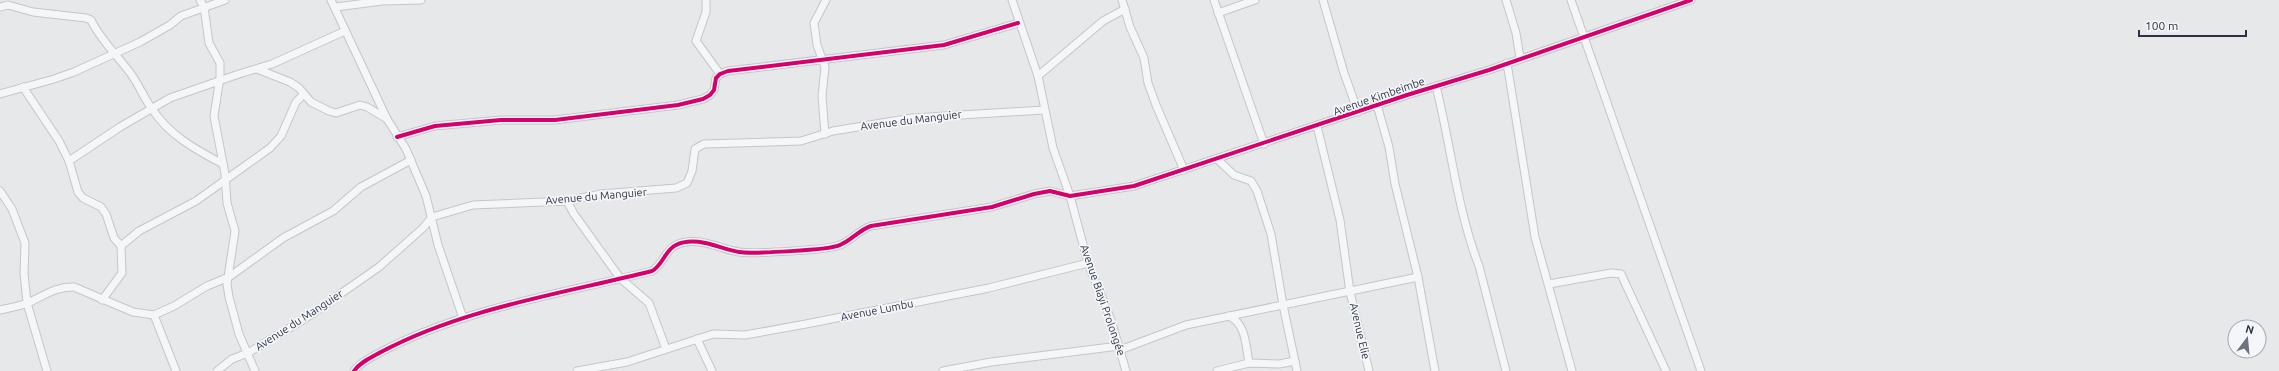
<svg xmlns="http://www.w3.org/2000/svg" width="2279" height="371" font-family="Ubuntu,sans-serif">
<style>
.lines{fill:none;stroke-linecap:round;stroke-linejoin:round}
.minor-casing{stroke:#c4c6c8;stroke-width:9}
.minor{stroke:#f5f6f7;stroke-width:7}
.cycleway-casing{stroke:#f4f6f9;stroke-width:6}
.cycleway{stroke:#d6006c;stroke-width:4}
.labels{text-anchor:middle;dominant-baseline:central;stroke-width:3.5;stroke-linejoin:round;paint-order:stroke}
.street-label{font-size:11px;fill:#2b3445;stroke:#f4f6f9}
</style>
<rect width="100%" height="100%" fill="#e6e8ea"/>
<g class="lines">
<defs>
<g id="minor">
<path d="M 200,0 L 204,7 L 209,43 L 220,63 L 220,77 L 214,116 L 225,174 L 227,203 L 235,231 L 227,284 L 229,297 L 239,334 L 255,371"/>
<path d="M 331,0 L 387,119"/>
<path d="M 706,0 L 706,12 L 696,41 L 720,74"/>
<path d="M 1012,0 L 1038,76 L 1053,148 L 1070,196 L 1088,263 L 1111,320 L 1126,371"/>
<path d="M 1122,0 L 1130,27 L 1144,58 L 1148,83 L 1156,105 L 1184,170"/>
<path d="M 1214,0 L 1264,144"/>
<path d="M 1323,0 L 1344,73 L 1358,112"/>
<path d="M 1506,0 L 1516,33 L 1520,58"/>
<path d="M 1571,0 L 1701,371"/>
<path d="M 0,7 L 8,5 L 33,12 L 86,18 L 91,20 C 101,41 118,56 131,74 C 139,85 144,98 152,109 C 169,135 196,150 223,164"/>
<path d="M 336,7 L 382,1 L 421,0"/>
<path d="M 1218,13 L 1255,0"/>
<path d="M 1507,63 L 1535,237 L 1572,371"/>
<path d="M 257,69 L 290,82 L 299,88 L 311,102 L 329,111 L 336,113 L 360,105 L 367,107 L 387,119 L 406,149 L 426,196 L 438,245 L 463,318"/>
<path d="M 1038,76 L 1103,21 L 1125,9"/>
<path d="M 1436,86 C 1451,146 1457,209 1479,266 L 1506,371"/>
<path d="M 23,87 L 59,141 L 69,161 L 78,192 L 83,198 L 101,207 L 106,214 L 114,238 L 121,246"/>
<path d="M 0,94 L 54,79 L 74,72 L 140,42 L 170,25 L 181,16 L 225,0"/>
<path d="M 1377,105 L 1389,147 L 1395,184 L 1418,277 L 1435,371"/>
<path d="M 1317,126 L 1340,220 L 1350,292 L 1369,371"/>
<path d="M 825,134 L 822,96 L 825,67 L 817,45 L 814,23 L 826,0"/>
<path d="M 397,137 L 435,126 L 501,120 L 555,120 L 678,105 L 703,99 L 710,95 L 714,90 L 716,78 L 720,74 L 728,71 L 944,45 L 1018,23"/>
<path d="M 1217,159 L 1234,175 L 1251,181 L 1257,191 L 1271,234 L 1283,305 L 1297,371"/>
<path d="M 69,161 L 120,127 L 170,98 L 239,74 L 272,64 L 345,31"/>
<path d="M 0,191 L 12,209 L 25,243 L 24,273 L 27,303 L 47,371"/>
<path d="M 567,201 L 574,214 L 620,278 L 649,303 L 666,349"/>
<path d="M 1549,284 L 1611,273 L 1621,274 L 1666,371"/>
<path d="M 102,300 L 122,273 L 121,246 L 139,231 L 196,201 L 270,148 L 281,136 L 296,102 L 304,94"/>
<path d="M 0,310 C 9,308 20,306 28,303 C 43,296 57,286 74,287 L 133,312 L 154,315 L 174,306 L 207,286 L 229,277 L 283,238 L 333,211 L 361,187 L 411,160"/>
<path d="M 154,315 L 176,371"/>
<path d="M 1229,316 C 1246,323 1246,347 1249,363"/>
<path d="M 697,339 L 712,371"/>
<path d="M 1120,350 L 1186,325 L 1418,277"/>
<path d="M 217,371 L 232,359 L 248,353 L 306,318 L 379,267 L 423,228 L 432,217 L 473,205 L 567,201 L 601,194 L 676,188 L 687,183 L 692,171 L 695,149 L 704,144 L 801,141 L 833,131 L 912,118 L 1044,110"/>
<path d="M 354,371 C 360,362 372,357 381,352 C 464,308 561,294 652,271 C 663,265 665,250 676,245 C 696,235 720,249 739,252 C 752,254 830,250 840,245 C 852,240 859,230 871,226 L 992,207 L 1034,194 L 1050,191 L 1070,196 L 1134,186 L 1407,95 L 1489,70 L 1691,0"/>
<path d="M 577,371 L 627,362 L 713,334 L 745,335 L 806,324 L 989,288 L 1088,263"/>
<path d="M 943,371 L 991,362 L 1119,346"/>
<path d="M 1217,371 L 1249,363 L 1279,364 L 1295,361"/>
</g>
</defs>
<use href="#minor" class="minor-casing"/>
<use href="#minor" class="minor"/>
<defs>
<g id="cycleway">
<path d="M 397,137 L 435,126 L 501,120 L 555,120 L 678,105 L 703,99 L 710,95 L 714,90 L 716,78 L 720,74 L 728,71 L 944,45 L 1018,23"/>
<path d="M 354,371 C 360,362 372,357 381,352 C 464,308 561,294 652,271 C 663,265 665,250 676,245 C 696,235 720,249 739,252 C 752,254 830,250 840,245 C 852,240 859,230 871,226 L 992,207 L 1034,194 L 1050,191 L 1070,196 L 1134,186 L 1407,95 L 1489,70 L 1691,0"/>
</g>
</defs>
<use href="#cycleway" class="cycleway-casing"/>
<use href="#cycleway" class="cycleway"/>
</g>
<g class="labels">
<g class="street-label">
<text transform="translate(1379 96) rotate(-19)">Avenue Kimbeimbe</text>
<text transform="translate(911 120) rotate(-7)">Avenue du Manguier</text>
<text transform="translate(596 196) rotate(-5)">Avenue du Manguier</text>
<text transform="translate(1103 300) rotate(71)">Avenue Biayi Prolongée</text>
<text transform="translate(877 310) rotate(-11)">Avenue Lumbu</text>
<text transform="translate(299 320) rotate(-33)">Avenue du Manguier</text>
<text transform="translate(1360 331) rotate(77)">Avenue Elie</text>
</g>
</g>
<g transform="translate(2247 339) rotate(16)"><circle r="19" fill="#f4f6f9" stroke="#a4a8b1"/>
<path d="M0-3L7 15L0 10L-7 15Z" fill="#6c737f"/>
<text y="-6" font-size="11" font-weight="bold" text-anchor="middle" fill="#2b3445">N</text>
</g>
<path d="M2139 30v6h107v-6" fill="none" stroke="#2b3445" stroke-width="2"/>
<text x="2145" y="30" font-size="12" fill="#2b3445" stroke="#f4f6f9" stroke-width="3" paint-order="stroke">100 m</text>
</svg>
